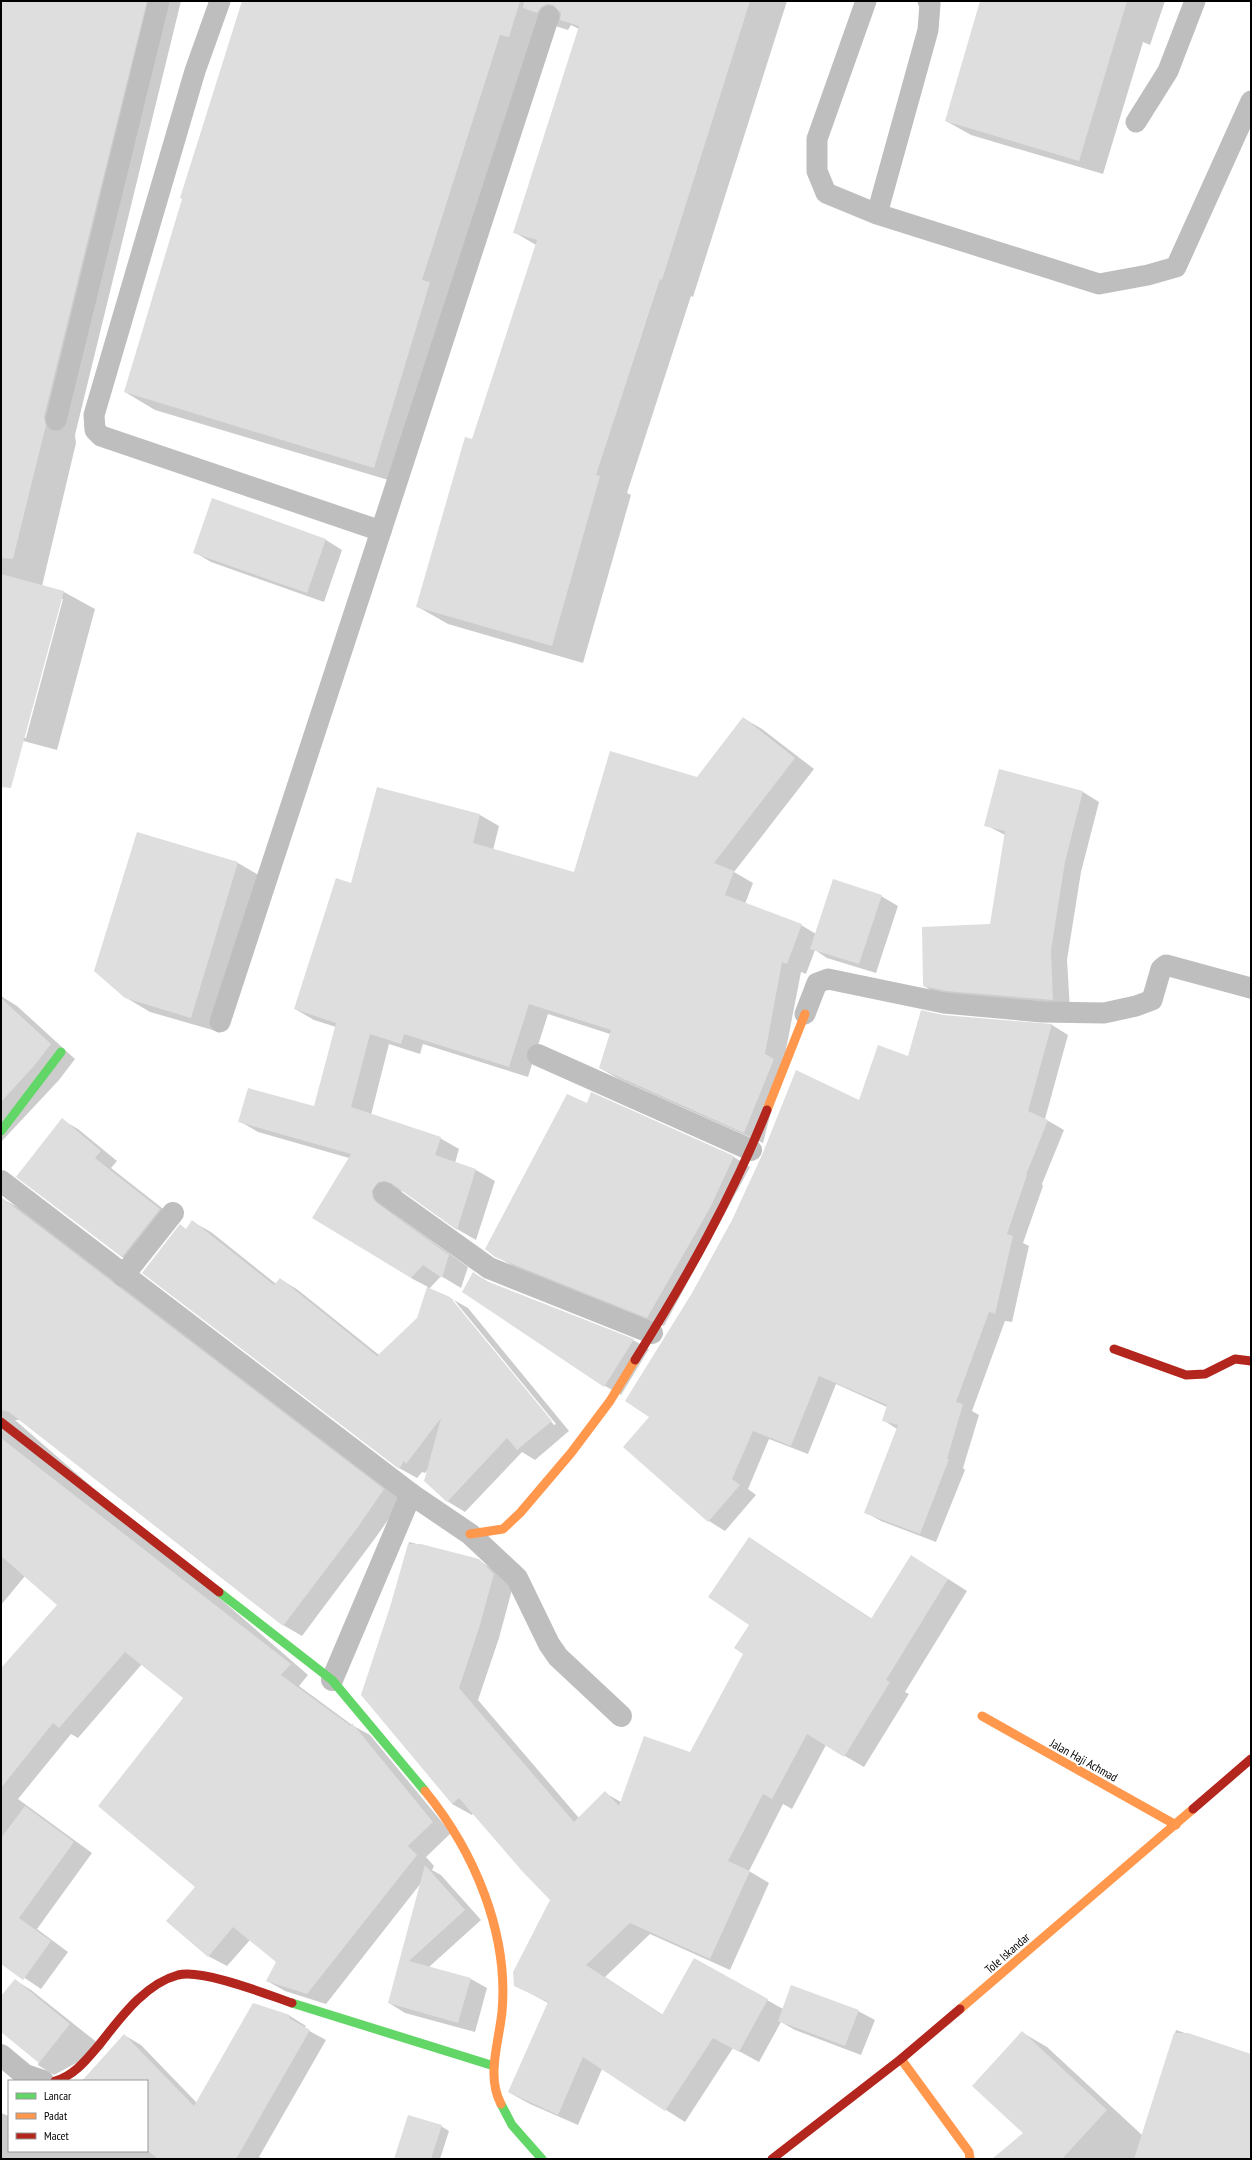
<svg xmlns="http://www.w3.org/2000/svg" width="1252" height="2160" font-family="'PT Sans Narrow',sans-serif">
<style>
.shadow{fill:#0003;fill-rule:evenodd}
.building{fill:#dedede}
.lines{fill:none;stroke-linecap:round;stroke-linejoin:round}
.lane{stroke:#bebebe;stroke-width:21}
.street{stroke:#bebebe;stroke-width:22}
.fast{stroke:#63d668;stroke-width:9}
.slow{stroke:#ff974d;stroke-width:9}
.jam{stroke:#b3261e;stroke-width:9}
.labels{text-anchor:middle;dominant-baseline:central;stroke-width:3;stroke-linejoin:round;paint-order:stroke}
.street-label{font-size:12px;fill:#000;stroke:#fff}
</style>
<rect width="100%" height="100%" fill="#fff"/>
<g class="shadow">
<path d="M 1,1 L 181,1 L 75,435 L 76,443 L 42,586 L 64,592 L 95,609 L 57,750 L 1,735 ZM 61,599 L 63,599 L 26,738 L 24,738 Z"/>
<path d="M 243,1 L 787,1 L 693,297 L 691,296 L 627,493 L 631,495 L 583,663 L 448,624 L 418,607 L 536,245 L 514,232 L 579,29 L 571,25 L 568,30 L 549,24 L 405,485 L 155,410 L 125,392 Z"/>
<path d="M 981,1 L 1165,1 L 1150,45 L 1143,42 L 1103,174 L 971,135 L 946,121 Z"/>
<path d="M 213,500 L 326,540 L 342,550 L 324,602 L 211,562 L 194,552 Z"/>
<path d="M 743,718 L 762,729 L 814,769 L 734,872 L 753,883 L 745,904 L 801,925 L 816,934 L 881,896 L 898,906 L 876,973 L 827,958 L 815,950 L 806,974 L 801,972 L 783,1065 L 763,1143 L 619,1079 L 600,1068 L 610,1034 L 548,1014 L 528,1077 L 423,1044 L 420,1054 L 389,1044 L 371,1115 L 440,1138 L 459,1149 L 455,1163 L 476,1170 L 495,1181 L 476,1240 L 457,1229 L 404,1191 L 398,1192 L 391,1210 L 396,1215 L 468,1267 L 461,1288 L 441,1276 L 429,1289 L 454,1300 L 451,1300 L 554,1425 L 556,1424 L 454,1300 L 468,1308 L 569,1431 L 535,1460 L 522,1452 L 465,1512 L 447,1501 L 429,1468 L 425,1473 L 422,1472 L 417,1478 L 399,1468 L 187,1229 L 193,1222 L 211,1232 L 276,1284 L 280,1279 L 298,1290 L 379,1355 L 418,1319 L 428,1287 L 411,1278 L 349,1158 L 258,1132 L 239,1121 L 315,1108 L 336,1027 L 314,1020 L 295,1009 L 352,884 L 378,788 L 480,815 L 499,826 L 493,850 L 575,873 L 698,778 Z"/>
<path d="M 1000,770 L 1083,792 L 1099,802 L 1081,872 L 1067,960 L 1070,1009 L 941,996 L 924,986 L 991,925 L 1005,835 L 986,825 Z"/>
<path d="M 137,833 L 238,863 L 262,877 L 216,1031 L 150,1012 L 125,997 Z"/>
<path d="M 1,996 L 17,1006 L 75,1059 L 59,1080 L 1,1142 Z"/>
<path d="M 943,1016 L 1052,1025 L 1068,1035 L 1045,1119 L 1064,1130 L 1042,1184 L 1043,1186 L 1023,1243 L 1029,1246 L 1012,1322 L 1005,1321 L 972,1411 L 979,1415 L 963,1468 L 965,1470 L 936,1542 L 881,1521 L 865,1512 L 897,1429 L 883,1420 L 887,1407 L 836,1384 L 808,1454 L 769,1439 L 748,1489 L 756,1495 L 725,1531 L 709,1521 L 624,1447 L 651,1417 L 859,1102 L 908,1057 Z"/>
<path d="M 591,1094 L 734,1157 L 750,1167 L 664,1326 L 513,1266 L 496,1256 L 588,1104 Z"/>
<path d="M 62,1120 L 78,1129 L 117,1161 L 111,1168 L 176,1219 L 139,1266 L 122,1257 L 17,1176 Z"/>
<path d="M 1,1198 L 19,1208 L 402,1500 L 376,1537 L 302,1636 L 283,1625 L 20,1420 L 15,1420 L 308,1675 L 299,1686 L 352,1725 L 370,1735 L 451,1833 L 426,1857 L 434,1866 L 432,1870 L 441,1875 L 481,1920 L 429,1967 L 471,1979 L 487,1988 L 475,2032 L 405,2013 L 389,2003 L 421,1883 L 326,2004 L 285,1991 L 267,1981 L 278,1962 L 250,1940 L 227,1966 L 208,1956 L 196,1887 L 184,1698 L 142,1664 L 78,1738 L 71,1734 L 18,1799 L 92,1853 L 37,1929 L 68,1952 L 41,1989 L 1,1962 L 1,1670 L 59,1605 L 25,1576 L 1,1605 Z"/>
<path d="M 473,1273 L 490,1283 L 633,1340 L 649,1349 L 621,1395 L 605,1386 Z"/>
<path d="M 750,1538 L 872,1619 L 931,1568 L 967,1591 L 905,1692 L 909,1694 L 864,1767 L 826,1745 L 792,1809 L 783,1804 L 749,1871 L 769,1883 L 730,1970 L 650,1934 L 605,1977 L 663,2015 L 767,2000 L 783,2009 L 858,2011 L 875,2020 L 861,2055 L 795,2030 L 781,2022 L 759,2062 L 733,2048 L 685,2122 L 602,2069 L 578,2125 L 530,2104 L 510,2093 L 548,2003 L 515,1985 L 551,1900 L 473,1813 L 472,1815 L 452,1804 L 391,1608 L 409,1542 L 478,1560 L 498,1572 L 513,1586 L 499,1638 L 478,1700 L 579,1818 L 605,1793 L 621,1802 L 691,1753 L 744,1653 L 750,1624 Z"/>
<path d="M 15,1980 L 31,1990 L 104,2048 L 54,2075 L 38,2065 L 39,2061 L 1,2031 L 1,1997 Z"/>
<path d="M 253,2005 L 290,2016 L 306,2026 L 304,2028 L 326,2040 L 259,2157 L 264,2159 L 1,2159 L 1,2113 L 9,2116 L 9,2151 L 147,2151 L 147,2081 L 82,2081 L 124,2035 L 141,2045 L 197,2103 Z"/>
<path d="M 1176,2030 L 1251,2055 L 1251,2159 L 993,2159 L 1024,2134 L 1023,2033 L 1047,2047 L 1142,2135 Z"/>
<path d="M 441,2126 L 449,2131 L 440,2159 L 395,2159 Z"/>
</g>
<g class="building">
<path d="M 1,1 L 147,1 L 44,417 L 46,425 L 13,559 L 1,558 Z"/>
<path d="M 242,1 L 520,1 L 509,37 L 500,35 L 422,280 L 430,282 L 374,468 L 124,392 L 182,199 L 180,198 Z"/>
<path d="M 524,1 L 750,1 L 662,280 L 660,279 L 596,475 L 600,476 L 552,646 L 416,607 L 465,437 L 472,439 L 537,240 L 513,233 L 579,26 L 560,20 L 561,13 L 553,5 L 547,4 L 541,7 L 537,13 L 523,8 Z"/>
<path d="M 980,1 L 1127,1 L 1079,161 L 945,121 Z"/>
<path d="M 212,498 L 326,539 L 307,593 L 193,553 Z"/>
<path d="M 1,574 L 64,591 L 11,788 L 1,787 Z"/>
<path d="M 743,717 L 795,758 L 714,863 L 734,871 L 725,895 L 802,924 L 787,964 L 782,962 L 765,1054 L 774,1059 L 744,1133 L 599,1068 L 611,1030 L 529,1004 L 509,1067 L 404,1034 L 401,1044 L 370,1034 L 351,1107 L 441,1137 L 435,1155 L 476,1169 L 457,1230 L 391,1183 L 385,1181 L 378,1182 L 372,1191 L 373,1198 L 377,1203 L 449,1255 L 442,1278 L 423,1265 L 411,1278 L 312,1218 L 351,1154 L 238,1122 L 248,1088 L 314,1106 L 336,1023 L 294,1009 L 336,878 L 351,883 L 377,787 L 480,814 L 473,843 L 574,872 L 610,751 L 697,777 Z"/>
<path d="M 999,769 L 1083,791 L 1065,862 L 1051,950 L 1053,1000 L 946,991 L 923,986 L 922,927 L 990,924 L 1005,831 L 984,826 Z"/>
<path d="M 137,832 L 238,862 L 191,1018 L 125,998 L 94,971 Z"/>
<path d="M 833,879 L 882,895 L 859,964 L 810,949 Z"/>
<path d="M 1,998 L 51,1044 L 34,1066 L 1,1102 Z"/>
<path d="M 921,1010 L 943,1015 L 1052,1024 L 1028,1111 L 1048,1120 L 1026,1175 L 1027,1175 L 1007,1234 L 1013,1236 L 995,1314 L 989,1312 L 956,1402 L 963,1404 L 947,1459 L 949,1459 L 920,1534 L 864,1513 L 898,1425 L 882,1421 L 887,1405 L 819,1376 L 791,1446 L 753,1431 L 732,1479 L 740,1485 L 708,1522 L 623,1447 L 649,1417 L 625,1401 L 692,1293 L 732,1220 L 762,1155 L 796,1070 L 859,1100 L 878,1045 L 908,1056 Z"/>
<path d="M 591,1092 L 734,1156 L 710,1208 L 647,1318 L 495,1257 L 485,1249 L 567,1094 L 587,1103 Z"/>
<path d="M 62,1118 L 101,1151 L 95,1158 L 160,1209 L 122,1257 L 16,1177 Z"/>
<path d="M 1,1197 L 384,1489 L 358,1527 L 283,1626 L 9,1412 L 1,1410 Z"/>
<path d="M 192,1220 L 274,1285 L 280,1278 L 377,1356 L 417,1318 L 427,1287 L 450,1297 L 552,1421 L 517,1450 L 507,1438 L 447,1502 L 424,1481 L 441,1418 L 406,1464 L 404,1461 L 399,1469 L 142,1273 L 180,1224 L 186,1229 Z"/>
<path d="M 473,1272 L 484,1280 L 634,1339 L 604,1387 L 462,1292 Z"/>
<path d="M 1,1438 L 291,1664 L 281,1675 L 351,1726 L 352,1723 L 433,1822 L 408,1846 L 417,1855 L 307,1994 L 266,1981 L 276,1962 L 233,1927 L 208,1957 L 166,1921 L 195,1887 L 98,1806 L 183,1698 L 125,1652 L 59,1728 L 53,1723 L 1,1788 L 1,1668 L 57,1605 L 1,1556 Z"/>
<path d="M 749,1537 L 871,1619 L 911,1555 L 948,1579 L 886,1680 L 890,1682 L 844,1757 L 807,1734 L 772,1799 L 763,1794 L 728,1861 L 750,1871 L 710,1959 L 630,1923 L 586,1965 L 662,2015 L 694,1958 L 768,1999 L 739,2052 L 713,2038 L 665,2111 L 583,2057 L 558,2115 L 508,2092 L 548,2002 L 514,1986 L 513,1972 L 550,1900 L 522,1871 L 459,1798 L 452,1804 L 361,1695 L 390,1607 L 408,1544 L 421,1544 L 479,1559 L 494,1574 L 479,1628 L 459,1688 L 574,1822 L 605,1791 L 619,1806 L 644,1736 L 690,1752 L 743,1654 L 734,1648 L 749,1625 L 708,1597 Z"/>
<path d="M 25,1806 L 74,1842 L 19,1918 L 51,1941 L 23,1980 L 1,1964 L 1,1838 Z"/>
<path d="M 425,1865 L 465,1910 L 409,1961 L 471,1978 L 458,2023 L 388,2003 Z"/>
<path d="M 15,1979 L 70,2024 L 39,2063 L 1,2032 L 1,1996 Z"/>
<path d="M 791,1985 L 859,2010 L 845,2046 L 778,2021 Z"/>
<path d="M 253,2003 L 290,2015 L 289,2018 L 310,2030 L 236,2159 L 158,2159 L 147,2150 L 147,2081 L 82,2081 L 124,2034 L 194,2106 Z"/>
<path d="M 1022,2031 L 1107,2110 L 1062,2159 L 992,2159 L 1023,2133 L 972,2086 Z"/>
<path d="M 1174,2033 L 1188,2033 L 1251,2054 L 1251,2159 L 1134,2159 Z"/>
<path d="M 408,2115 L 442,2125 L 431,2159 L 394,2159 Z"/>
</g>
<g class="lines">
<g class="lane">
<path d="M 866,1 L 817,139 L 817,171 L 826,193 L 877,214 L 1099,284 L 1148,275 L 1176,267 L 1251,101"/>
<path d="M 1136,122 L 1168,71 L 1195,1"/>
<path d="M 877,214 L 928,30 L 930,4 L 928,1"/>
<path d="M 56,420 L 159,1"/>
<path d="M 381,531 L 549,16"/>
<path d="M 805,1014 L 817,983 L 828,979 L 944,1003 L 1042,1012 L 1104,1013 L 1136,1006 L 1152,1000 L 1161,969 L 1166,965 L 1251,988"/>
<path d="M 220,1022 L 381,531 L 101,436 L 95,430 L 94,415 L 195,71 L 220,1"/>
</g>
<g class="street">
<path d="M 538,1055 L 751,1150"/>
<path d="M 1,1181 L 411,1494 L 332,1680"/>
<path d="M 384,1193 L 489,1268 L 652,1333"/>
<path d="M 123,1276 L 173,1213"/>
<path d="M 411,1494 L 470,1534 L 517,1578 L 549,1644 L 558,1657 L 621,1716"/>
<path d="M 1,2055 L 25,2075 L 43,2081"/>
</g>
<g class="fast">
<path d="M 1,1131 L 61,1052"/>
<path d="M 219,1592 L 332,1680 L 425,1791"/>
<path d="M 292,2003 L 494,2066"/>
<path d="M 501,2104 L 512,2125 L 542,2159"/>
</g>
<g class="slow">
<path d="M 767,1110 L 805,1014"/>
<path d="M 470,1534 L 503,1529 L 520,1513 L 571,1453 L 610,1401 L 635,1360"/>
<path d="M 982,1716 L 1176,1825"/>
<path d="M 425,1791 C 474,1851 509,1933 502,2012 C 499,2042 486,2076 501,2104"/>
<path d="M 960,2009 L 1193,1809"/>
<path d="M 901,2059 L 969,2152 L 970,2159"/>
</g>
<g class="jam">
<path d="M 1114,1349 L 1186,1375 L 1205,1374 L 1235,1359 L 1251,1361"/>
<path d="M 635,1360 C 686,1279 731,1199 767,1110"/>
<path d="M 1,1422 L 219,1592"/>
<path d="M 1193,1809 L 1251,1759"/>
<path d="M 55,2081 C 74,2076 87,2059 99,2045 C 119,2020 144,1984 178,1975 C 203,1969 266,1994 292,2003"/>
<path d="M 772,2159 L 901,2059 L 960,2009"/>
</g>
</g>
<g class="labels">
<g class="street-label">
<text transform="translate(1084 1760) rotate(29)">Jalan Haji Achmad</text>
<text transform="translate(1007 1953) rotate(-41)">Tole Iskandar</text>
</g>
</g>
<rect width="1252" height="2160" fill="none" stroke="#000000" stroke-width="4"/>
<rect x="8" y="2080" width="140" height="72" fill="#ffffff" stroke="#999999"/>
<rect x="16" y="2093" width="20" height="6" fill="#63d668" stroke="#999999"/>
<text x="44" y="2100" font-size="12" fill="#000000">Lancar</text>
<rect x="16" y="2113" width="20" height="6" fill="#ff974d" stroke="#999999"/>
<text x="44" y="2120" font-size="12" fill="#000000">Padat</text>
<rect x="16" y="2133" width="20" height="6" fill="#b3261e" stroke="#999999"/>
<text x="44" y="2140" font-size="12" fill="#000000">Macet</text>
</svg>
